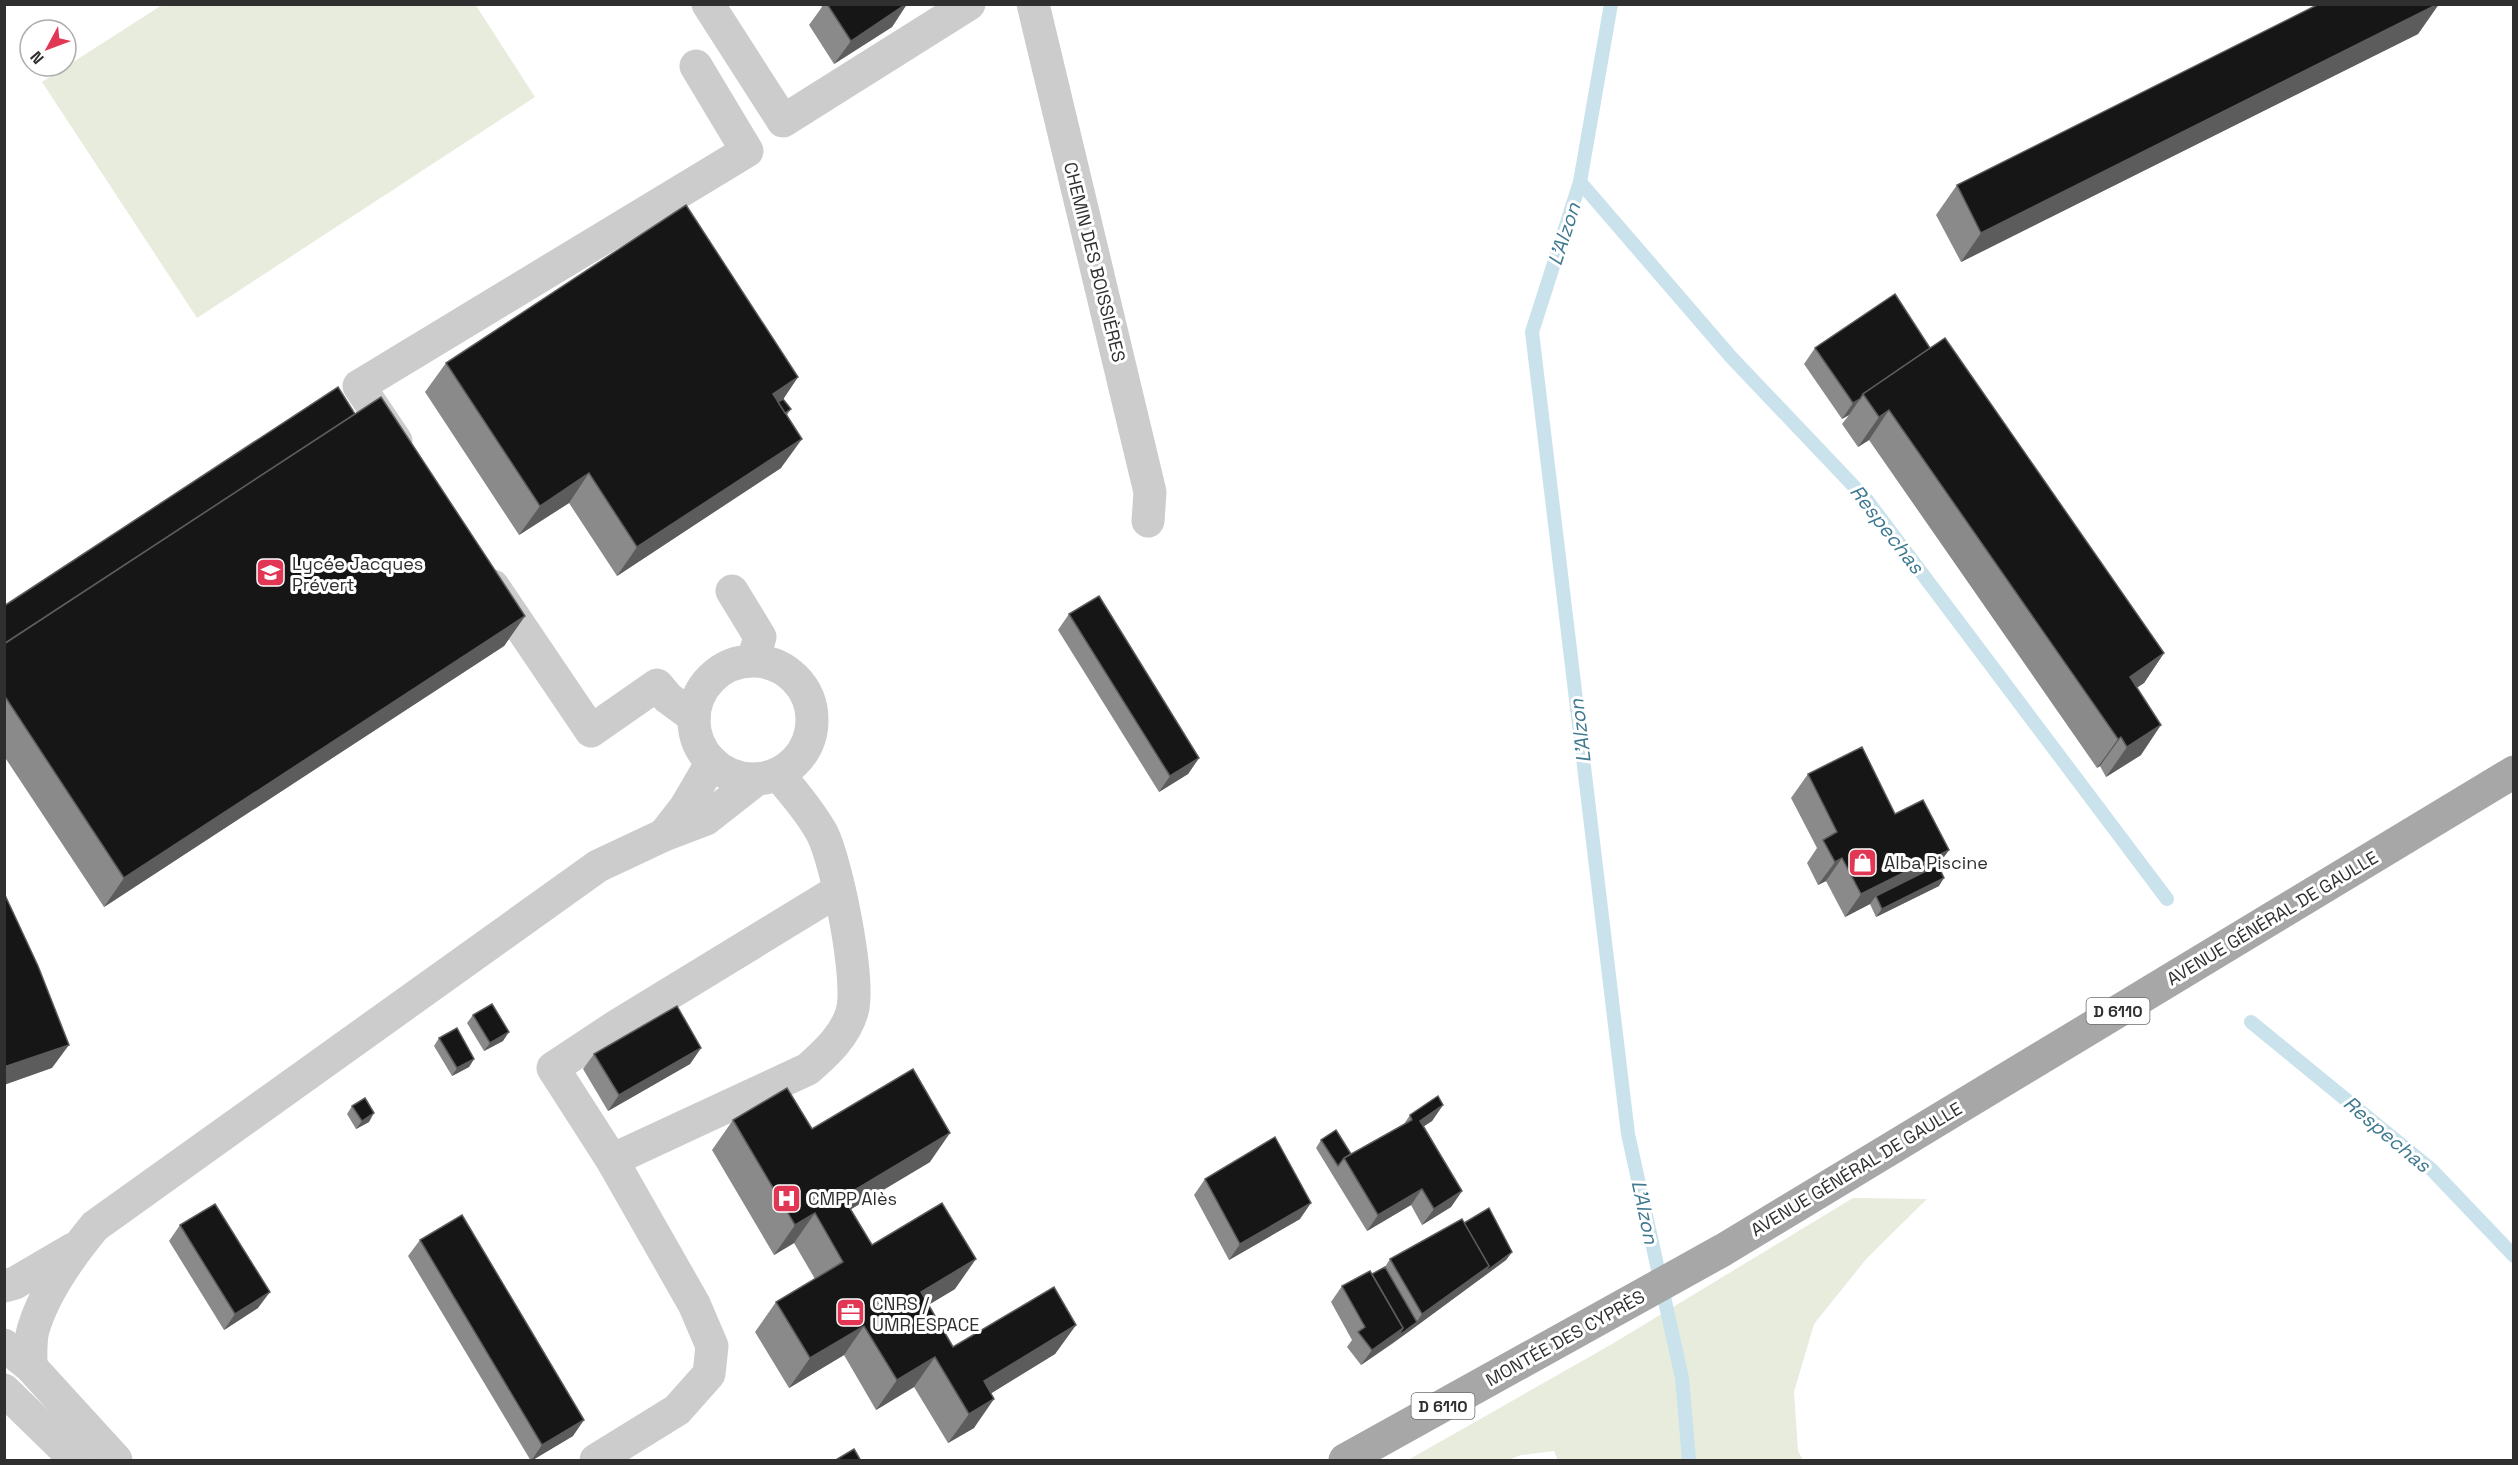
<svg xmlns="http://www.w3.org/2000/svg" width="2518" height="1465" font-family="'Space Grotesk',sans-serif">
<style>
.green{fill:#e7ecdd}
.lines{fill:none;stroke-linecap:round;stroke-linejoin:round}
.stream{stroke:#cae2eb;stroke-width:14}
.minor{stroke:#ccc;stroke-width:33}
.major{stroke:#a7a7a7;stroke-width:33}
.wall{fill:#8a8a8a}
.shaded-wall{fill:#5c5c5c}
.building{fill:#161616;stroke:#5c5c5c;stroke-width:1.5}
.labels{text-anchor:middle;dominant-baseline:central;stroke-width:6;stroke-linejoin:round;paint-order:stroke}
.shield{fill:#fff;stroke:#6d6d6d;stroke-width:1.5}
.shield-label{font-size:16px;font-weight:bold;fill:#2f2f2f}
.street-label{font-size:18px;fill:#2f2f2f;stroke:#fff}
.poi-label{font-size:18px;fill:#2f2f2f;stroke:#fff;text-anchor:start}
.water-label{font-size:20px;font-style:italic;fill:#3e7990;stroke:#fff}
</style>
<rect width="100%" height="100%" fill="#fff"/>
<g class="green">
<path d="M 475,4 L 535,97 L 197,318 L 42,82 L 162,5 Z"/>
<path d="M 1853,1198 L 1927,1199 L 1867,1258 L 1814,1324 L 1794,1392 L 1798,1451 L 1803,1460 L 1558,1460 L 1554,1451 L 1521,1455 L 1508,1460 L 1408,1460 L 1612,1344 Z"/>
</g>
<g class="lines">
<g class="stream">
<path d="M 1611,4 L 1580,182 L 1532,332 L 1628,1134 L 1682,1378 L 1689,1460"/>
<path d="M 1580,182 L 1731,357 L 1866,499 L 2167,899"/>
<path d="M 2251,1022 L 2432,1170 L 2514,1256"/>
</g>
<g class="minor">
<path d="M 708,4 L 783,121 L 969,4"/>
<path d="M 1033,4 L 1150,492 L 1148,521"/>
<path d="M 396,441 L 359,386 L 747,151 L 696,66"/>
<path d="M 493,586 L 591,731 L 657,685 L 668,698 L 694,717"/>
<path d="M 732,591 L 760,637 L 753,660"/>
<circle cx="753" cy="720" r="59"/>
<path d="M 664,835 L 685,808 L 712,762"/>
<path d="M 612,1160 L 808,1069 C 826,1053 845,1036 852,1012 C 861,981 837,863 822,833 C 810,812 794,793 778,774"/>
<path d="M 4,1286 L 15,1283 L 73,1249"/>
<path d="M 4,1345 L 31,1367 L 116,1460"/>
<path d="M 31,1367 C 31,1356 30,1341 33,1330 C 44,1292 70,1256 95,1226 L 598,866 L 664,835 L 706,819 L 757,779"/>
<path d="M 4,1390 L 76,1460"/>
<path d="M 596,1460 L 677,1410 L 709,1374 L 712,1346 L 694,1304 L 612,1160 L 553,1068 L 618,1025 L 839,890"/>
</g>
<path class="major" d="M 1345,1460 L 1723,1250 L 2514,772"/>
</g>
<g class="wall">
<path d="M 820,4 L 907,4 L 892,27 L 834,64 L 809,25 L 822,7 Z"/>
<path d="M 2439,4 L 2418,34 L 1961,262 L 1936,215 L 1957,185 Z"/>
<path d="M 1815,348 L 1930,348 L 2164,653 L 2144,683 L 2137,687 L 2141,755 L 2106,777 L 2100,766 L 2097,768 L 1869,440 L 1858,447 L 1842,424 L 1849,415 L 1842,419 L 1804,364 Z"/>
<path d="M 446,363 L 798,377 L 783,399 L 791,409 L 787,415 L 781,468 L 617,576 L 569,503 L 519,535 L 425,392 Z"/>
<path d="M 355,414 L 525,616 L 504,646 L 104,907 L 4,756 L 4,606 Z"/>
<path d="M 1069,614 L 1199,758 L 1188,774 L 1159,792 L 1058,630 Z"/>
<path d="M 1808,774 L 1895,814 L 1949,850 L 1938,865 L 1939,886 L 1876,917 L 1870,904 L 1845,917 L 1826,881 L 1818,885 L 1807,863 L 1817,848 L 1791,798 Z"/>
<path d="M 473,1015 L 503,1041 L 484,1051 L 467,1023 Z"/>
<path d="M 439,1038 L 474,1059 L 469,1067 L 452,1076 L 434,1046 Z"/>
<path d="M 701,1048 L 690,1064 L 608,1111 L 583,1069 L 594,1054 Z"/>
<path d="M 1443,1105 L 1432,1121 L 1424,1126 L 1462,1191 L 1451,1207 L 1422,1225 L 1411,1205 L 1367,1231 L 1316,1148 L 1321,1140 L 1351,1154 L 1404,1124 L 1410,1115 Z"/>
<path d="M 352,1106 L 369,1122 L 356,1129 L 347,1114 Z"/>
<path d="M 733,1120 L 812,1129 L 930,1162 L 851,1209 L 872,1245 L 955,1289 L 928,1305 L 953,1347 L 1076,1325 L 1055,1354 L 991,1393 L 974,1428 L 948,1443 L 914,1387 L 876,1410 L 844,1355 L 789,1388 L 755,1332 L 776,1302 L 815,1279 L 794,1243 L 774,1255 L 712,1150 Z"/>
<path d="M 1205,1179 L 1300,1219 L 1229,1260 L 1194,1195 Z"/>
<path d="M 1464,1223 L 1512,1252 L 1506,1260 L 1392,1344 L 1361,1365 L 1347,1347 L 1352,1340 L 1331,1302 L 1342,1286 L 1372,1274 L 1385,1267 L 1390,1259 Z"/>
<path d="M 180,1225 L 258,1308 L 224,1330 L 169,1241 Z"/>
<path d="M 420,1240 L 573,1436 L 531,1461 L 408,1256 Z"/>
</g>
<g class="shaded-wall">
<path d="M 906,4 L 907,4 L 892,27 L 834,64 L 851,41 Z"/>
<path d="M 2439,4 L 2418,34 L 1961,262 L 1981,233 Z"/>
<path d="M 798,377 L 778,407 L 773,394 Z"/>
<path d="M 1860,399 L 1849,415 L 1842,419 L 1853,403 Z"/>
<path d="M 1889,410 L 1869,440 L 1858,447 L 1879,417 Z"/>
<path d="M 802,439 L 781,468 L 617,576 L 637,547 Z"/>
<path d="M 589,473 L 569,503 L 519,535 L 540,506 Z"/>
<path d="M 525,616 L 504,646 L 104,907 L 124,878 Z"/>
<path d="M 2164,653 L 2144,683 L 2110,706 L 2130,677 Z"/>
<path d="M 2161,725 L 2141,755 L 2106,777 L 2127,747 Z"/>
<path d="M 2121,737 L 2100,766 L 2097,768 L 2118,739 Z"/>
<path d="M 1199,758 L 1188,774 L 1159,792 L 1170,776 Z"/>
<path d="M 1949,850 L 1932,873 L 1876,896 L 1870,904 L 1845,917 L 1861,894 Z"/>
<path d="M 1842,858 L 1826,881 L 1818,885 L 1835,862 Z"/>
<path d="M 1944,878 L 1939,886 L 1876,917 L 1882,909 Z"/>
<path d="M 509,1032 L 503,1041 L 484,1051 L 490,1043 Z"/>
<path d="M 69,1045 L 52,1068 L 4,1085 L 4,1067 Z"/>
<path d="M 701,1048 L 690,1064 L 608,1111 L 619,1095 Z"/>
<path d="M 474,1059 L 469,1067 L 452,1076 L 457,1068 Z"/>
<path d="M 1443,1105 L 1432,1121 L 1409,1136 L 1420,1121 Z"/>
<path d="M 374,1113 L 369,1122 L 356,1129 L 362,1121 Z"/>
<path d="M 950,1133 L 930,1162 L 823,1226 L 843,1197 Z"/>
<path d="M 1422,1189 L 1411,1205 L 1367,1231 L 1378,1215 Z"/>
<path d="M 1462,1191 L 1451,1207 L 1422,1225 L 1434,1209 Z"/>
<path d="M 1311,1203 L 1300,1219 L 1229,1260 L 1240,1244 Z"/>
<path d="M 815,1213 L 794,1243 L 774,1255 L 795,1225 Z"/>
<path d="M 1512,1252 L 1506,1260 L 1411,1330 L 1422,1314 L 1489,1266 Z"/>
<path d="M 976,1259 L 955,1289 L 900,1322 L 921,1292 Z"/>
<path d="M 270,1292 L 258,1308 L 224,1330 L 235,1314 Z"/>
<path d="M 1417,1322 L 1411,1330 L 1361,1365 L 1372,1350 L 1403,1328 Z"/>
<path d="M 1076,1325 L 1055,1354 L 966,1409 L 984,1381 Z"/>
<path d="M 864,1326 L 844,1355 L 789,1388 L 810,1358 Z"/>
<path d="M 935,1357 L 914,1387 L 876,1410 L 897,1380 Z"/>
<path d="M 994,1399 L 974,1428 L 948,1443 L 969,1414 Z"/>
<path d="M 584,1420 L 573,1436 L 531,1461 L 542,1445 Z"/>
</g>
<g class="building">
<path d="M 827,4 L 906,4 L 851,41 Z"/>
<path d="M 2319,4 L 2438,4 L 1981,233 L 1957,185 Z"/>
<path d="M 686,205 L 798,377 L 773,394 L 802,439 L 637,547 L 589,473 L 540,506 L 446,363 Z"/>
<path d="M 1895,294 L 1930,348 L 1863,394 L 1860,399 L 1853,403 L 1815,348 Z"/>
<path d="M 1945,338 L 2164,653 L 2130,677 L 2161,725 L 2127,747 L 2121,737 L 2118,739 L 1889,410 L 1879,417 L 1863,394 Z"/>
<path d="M 338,387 L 355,414 L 4,644 L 4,606 Z"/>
<path d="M 381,397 L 525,616 L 124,878 L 4,695 L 4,644 Z"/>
<path d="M 783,399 L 791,409 L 785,413 L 778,402 Z"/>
<path d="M 1099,596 L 1199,758 L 1170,776 L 1069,614 Z"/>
<path d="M 1862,747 L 1895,814 L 1923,800 L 1949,850 L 1861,894 L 1842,858 L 1835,862 L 1823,840 L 1837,832 L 1808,774 Z"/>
<path d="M 1938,865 L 1944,878 L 1882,909 L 1876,896 Z"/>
<path d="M 4,893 L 38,966 L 69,1045 L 4,1067 Z"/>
<path d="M 492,1004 L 509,1032 L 490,1043 L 473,1015 Z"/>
<path d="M 677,1006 L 701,1048 L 619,1095 L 594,1054 Z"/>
<path d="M 457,1028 L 474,1059 L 457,1068 L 439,1038 Z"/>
<path d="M 913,1069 L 950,1133 L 843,1197 L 872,1245 L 942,1203 L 976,1259 L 921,1292 L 953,1347 L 1054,1287 L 1076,1325 L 984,1381 L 994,1399 L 969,1414 L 935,1357 L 897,1380 L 864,1326 L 810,1358 L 776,1302 L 843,1262 L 815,1213 L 795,1225 L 733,1120 L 787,1088 L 812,1129 Z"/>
<path d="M 1438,1096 L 1443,1105 L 1420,1121 L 1462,1191 L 1434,1209 L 1422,1189 L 1378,1215 L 1344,1158 L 1412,1120 L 1410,1115 Z"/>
<path d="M 365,1098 L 374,1113 L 362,1121 L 352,1106 Z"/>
<path d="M 1336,1130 L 1351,1154 L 1344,1158 L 1338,1166 L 1321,1140 Z"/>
<path d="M 1275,1137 L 1311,1203 L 1240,1244 L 1205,1179 Z"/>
<path d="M 215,1204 L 270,1292 L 235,1314 L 180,1225 Z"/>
<path d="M 1489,1208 L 1512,1252 L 1484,1273 L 1489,1266 L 1464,1223 Z"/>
<path d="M 462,1215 L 584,1420 L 542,1445 L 420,1240 Z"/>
<path d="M 1462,1219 L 1489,1266 L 1422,1314 L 1390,1259 Z"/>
<path d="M 1385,1267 L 1417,1322 L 1398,1336 L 1403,1328 L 1372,1274 Z"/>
<path d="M 1370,1271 L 1403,1328 L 1372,1350 L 1358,1332 L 1365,1327 L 1342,1286 Z"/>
<path d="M 854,1449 L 861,1461 L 834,1461 Z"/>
</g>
<defs>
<symbol id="school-square" viewBox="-11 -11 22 22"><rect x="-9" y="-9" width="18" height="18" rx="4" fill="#e23655" stroke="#fff"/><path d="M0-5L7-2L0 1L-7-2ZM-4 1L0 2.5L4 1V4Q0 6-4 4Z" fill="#fff"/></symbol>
<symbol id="shop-square" viewBox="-11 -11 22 22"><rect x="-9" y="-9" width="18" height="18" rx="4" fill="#e23655" stroke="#fff"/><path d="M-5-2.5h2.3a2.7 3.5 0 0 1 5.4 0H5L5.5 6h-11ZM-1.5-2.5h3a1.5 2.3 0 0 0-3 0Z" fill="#fff"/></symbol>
<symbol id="hospital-square" viewBox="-11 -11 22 22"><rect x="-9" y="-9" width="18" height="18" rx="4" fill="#e23655" stroke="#fff"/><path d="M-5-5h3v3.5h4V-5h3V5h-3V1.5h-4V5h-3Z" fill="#fff"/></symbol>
<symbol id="office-square" viewBox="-11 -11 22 22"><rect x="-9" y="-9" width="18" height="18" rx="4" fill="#e23655" stroke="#fff"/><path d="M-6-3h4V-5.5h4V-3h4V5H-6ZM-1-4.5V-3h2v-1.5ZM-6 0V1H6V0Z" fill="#fff"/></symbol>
</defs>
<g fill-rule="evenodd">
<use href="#school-square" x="254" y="556" width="33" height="33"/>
<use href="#shop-square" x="1846" y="846" width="33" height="33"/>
<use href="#hospital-square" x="770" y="1182" width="33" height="33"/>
<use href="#office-square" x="834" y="1296" width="33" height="33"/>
</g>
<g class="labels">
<g class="shield">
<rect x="2086.5" y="998" width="63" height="26" rx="4.5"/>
<rect x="1411.5" y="1393" width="63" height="26" rx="4.5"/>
</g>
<g class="shield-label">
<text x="2118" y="1011">D 6110</text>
<text x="1443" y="1406">D 6110</text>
</g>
<g class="street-label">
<text transform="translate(1095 262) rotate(76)">CHEMIN DES BOISSIÈRES</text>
<text transform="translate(2272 918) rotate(-31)">AVENUE GÉNÉRAL DE GAULLE</text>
<text transform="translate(1856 1169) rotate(-31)">AVENUE GÉNÉRAL DE GAULLE</text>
<text transform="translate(1565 1338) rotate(-29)">MONTÉE DES CYPRÈS</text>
</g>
<g class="poi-label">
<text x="292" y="563">Lycée Jacques<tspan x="292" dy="21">Prévert</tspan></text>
<text x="1884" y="862">Alba Piscine</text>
<text x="808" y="1198">CMPP Alès</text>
<text x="872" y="1303">CNRS /<tspan x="872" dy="21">UMR ESPACE</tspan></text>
</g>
<g class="water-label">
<text transform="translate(1564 234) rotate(-72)">L'Alzon</text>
<text transform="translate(1887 529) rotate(52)">Respechas</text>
<text transform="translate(1580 731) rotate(-97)">L'Alzon</text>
<text transform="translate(2387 1134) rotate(40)">Respechas</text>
<text transform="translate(1645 1212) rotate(78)">L'Alzon</text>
</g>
</g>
<rect width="2518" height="1465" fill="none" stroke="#2f2f2f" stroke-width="12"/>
<g transform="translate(48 48) rotate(229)"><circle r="28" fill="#ffffff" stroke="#acacac" stroke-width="1.5"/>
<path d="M0-4.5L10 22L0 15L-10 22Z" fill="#e23655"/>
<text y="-9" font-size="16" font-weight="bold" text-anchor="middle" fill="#2f2f2f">N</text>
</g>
</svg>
